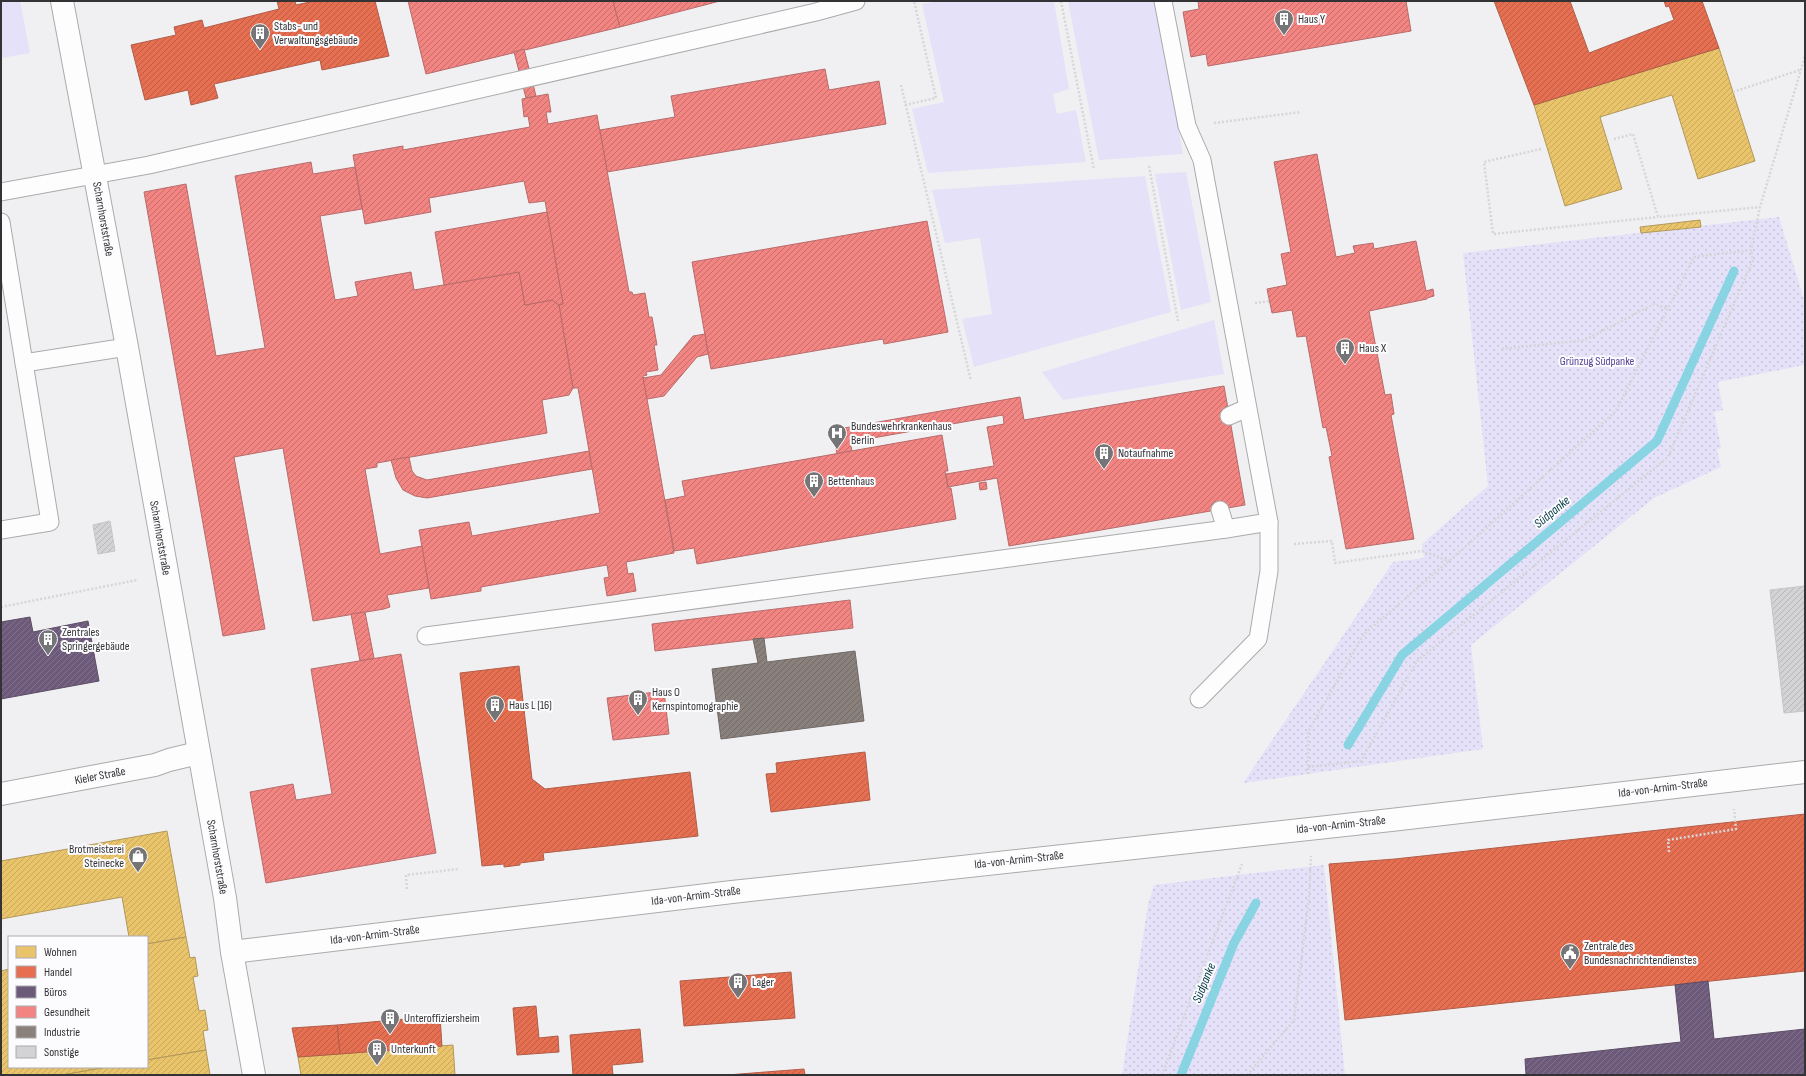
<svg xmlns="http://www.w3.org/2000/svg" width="1806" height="1076" font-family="'Sofia Sans Condensed',sans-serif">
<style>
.green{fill:#e4e1f9}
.park{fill:url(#park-dots)}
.homes{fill:url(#homes-hatch);stroke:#b2985a}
.shops{fill:url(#shops-hatch);stroke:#b15d48}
.offices{fill:url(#offices-hatch);stroke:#5c4d65}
.health{fill:url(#health-hatch);stroke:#b96b6b}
.industry{fill:url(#industry-hatch);stroke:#706966}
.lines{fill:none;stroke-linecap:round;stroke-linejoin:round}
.stream{stroke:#88d4e3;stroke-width:9}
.building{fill:url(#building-hatch);stroke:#c5c4c6}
.service-casing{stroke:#ababac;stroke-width:19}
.minor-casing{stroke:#ababac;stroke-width:24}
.path{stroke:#d6d6d8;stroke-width:2.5;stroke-dasharray:2 2;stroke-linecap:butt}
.service{stroke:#fdfdfd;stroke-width:17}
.minor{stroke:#fdfdfd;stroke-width:22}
.labels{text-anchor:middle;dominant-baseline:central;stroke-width:4;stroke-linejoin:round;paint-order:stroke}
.poi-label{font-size:12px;fill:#333234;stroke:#fcfcff;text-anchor:start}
.street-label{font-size:12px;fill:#333234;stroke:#fcfcff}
.park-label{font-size:12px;fill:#584498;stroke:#fcfcff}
.water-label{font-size:13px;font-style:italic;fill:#063b44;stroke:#fcfcff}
</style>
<defs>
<pattern id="park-dots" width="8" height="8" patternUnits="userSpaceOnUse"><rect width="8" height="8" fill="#e4e1f9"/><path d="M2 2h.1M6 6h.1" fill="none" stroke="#c4c2d6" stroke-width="1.8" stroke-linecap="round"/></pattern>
<pattern id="homes-hatch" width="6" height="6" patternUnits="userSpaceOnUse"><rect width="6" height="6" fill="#e9c46a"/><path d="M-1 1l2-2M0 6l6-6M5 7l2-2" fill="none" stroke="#c8a95c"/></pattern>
<pattern id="shops-hatch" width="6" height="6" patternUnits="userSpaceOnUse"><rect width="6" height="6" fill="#e76f51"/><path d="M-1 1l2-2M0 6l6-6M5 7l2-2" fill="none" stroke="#bc5c44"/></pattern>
<pattern id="offices-hatch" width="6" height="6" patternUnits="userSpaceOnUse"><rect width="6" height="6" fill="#6d597a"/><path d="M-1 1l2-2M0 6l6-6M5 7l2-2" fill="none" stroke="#82738c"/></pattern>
<pattern id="health-hatch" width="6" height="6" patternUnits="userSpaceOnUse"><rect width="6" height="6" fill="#f28482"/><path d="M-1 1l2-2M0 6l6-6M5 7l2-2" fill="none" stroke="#c56d6b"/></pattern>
<pattern id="industry-hatch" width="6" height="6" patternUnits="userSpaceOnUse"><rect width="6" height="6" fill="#8a817c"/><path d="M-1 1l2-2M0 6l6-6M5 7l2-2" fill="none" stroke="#716a66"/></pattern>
<pattern id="building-hatch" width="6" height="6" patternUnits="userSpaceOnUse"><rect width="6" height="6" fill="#d3d2d4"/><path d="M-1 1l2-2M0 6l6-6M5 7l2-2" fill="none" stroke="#b6b5b7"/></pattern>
</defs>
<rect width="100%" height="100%" fill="#f0f0f2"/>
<g class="green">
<path d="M 1,1 L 20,1 L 30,53 L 1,58 Z"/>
<path d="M 940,1 L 1054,1 L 1069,89 L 1053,94 L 1057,114 L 1076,110 L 1086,162 L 928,173 L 912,109 L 944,102 L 922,4 Z"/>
<path d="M 1068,1 L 1156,1 L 1183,154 L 1099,160 Z"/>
<path d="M 1186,172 L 1211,302 L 1181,310 L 1155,174 Z"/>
<path d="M 1145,176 L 1171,312 L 974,367 L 962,319 L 992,314 L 980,238 L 945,243 L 932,190 Z"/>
<path d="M 1214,320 L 1224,374 L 1063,400 L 1042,372 Z"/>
</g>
<g class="park">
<path d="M 1779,217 L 1805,303 L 1805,365 L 1718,382 L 1723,410 L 1714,412 L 1721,448 L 1717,449 L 1721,467 L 1654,498 L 1471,645 L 1483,749 L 1243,783 L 1393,562 L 1424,558 L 1422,544 L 1488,486 L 1463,253 Z"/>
<path d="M 1324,865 L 1345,1075 L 1122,1075 L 1148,904 L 1154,885 Z"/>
</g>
<g class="homes">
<path d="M 1719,48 L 1755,161 L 1698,179 L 1672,95 L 1600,117 L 1622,189 L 1565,206 L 1534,105 Z"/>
<path d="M 1700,220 L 1701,227 L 1641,233 L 1640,227 Z"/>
<path d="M 167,831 L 186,937 L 147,944 L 147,937 L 129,937 L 122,897 L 1,919 L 1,861 Z"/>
<path d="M 186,937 L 190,958 L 195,957 L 198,976 L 193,977 L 199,1011 L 205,1010 L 208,1030 L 203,1031 L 206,1050 L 147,1060 L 147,944 Z"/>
<path d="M 9,969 L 9,1067 L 108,1067 L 62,1075 L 1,1075 L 1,971 Z"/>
<path d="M 453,1045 L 455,1075 L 301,1075 L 298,1057 Z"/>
<path d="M 206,1050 L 210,1075 L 62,1075 L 108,1067 L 147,1067 L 147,1060 Z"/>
</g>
<g class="shops">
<path d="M 277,1 L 295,1 L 296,5 L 314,1 L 375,1 L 389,56 L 322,70 L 320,60 L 214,84 L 218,98 L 191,105 L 188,90 L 145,100 L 131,45 L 176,35 L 174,27 L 202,20 L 204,28 L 279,9 Z"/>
<path d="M 1494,1 L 1570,1 L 1589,53 L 1674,20 L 1669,6 L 1666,7 L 1664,1 L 1702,1 L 1719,48 L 1534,105 Z"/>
<path d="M 519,666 L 532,779 L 545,789 L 690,772 L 698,836 L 543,853 L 544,860 L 520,863 L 520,865 L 504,867 L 504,864 L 482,866 L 460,673 Z"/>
<path d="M 865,752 L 870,800 L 771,812 L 766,774 L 777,773 L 776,763 Z"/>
<path d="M 1805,814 L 1805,971 L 1345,1020 L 1329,864 L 1395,859 Z"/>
<path d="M 791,972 L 795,1018 L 684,1026 L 680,981 Z"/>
<path d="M 536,1006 L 539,1038 L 558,1036 L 559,1052 L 517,1055 L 513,1008 Z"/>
<path d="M 440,1016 L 442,1046 L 340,1054 L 337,1025 Z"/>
<path d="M 337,1025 L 340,1054 L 298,1057 L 292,1028 Z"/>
<path d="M 640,1029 L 643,1062 L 612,1065 L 613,1075 L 573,1075 L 570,1035 Z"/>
<path d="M 804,1069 L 805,1075 L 727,1075 Z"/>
</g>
<g class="offices">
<path d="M 30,617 L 33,632 L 88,621 L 99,681 L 1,699 L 1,622 Z"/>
<path d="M 1708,981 L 1714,1039 L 1805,1029 L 1805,1075 L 1526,1075 L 1525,1059 L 1681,1042 L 1675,985 Z"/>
</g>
<g class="health">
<path d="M 408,1 L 613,1 L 620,27 L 426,74 Z"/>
<path d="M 613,1 L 720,1 L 620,27 Z"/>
<path d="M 1198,1 L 1406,1 L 1411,31 L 1208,66 L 1206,54 L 1191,57 L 1183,12 L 1199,9 Z"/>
<path d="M 524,49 L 536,96 L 526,98 L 514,52 Z"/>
<path d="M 825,69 L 829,90 L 879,81 L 886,124 L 607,172 L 600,130 L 675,117 L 671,96 Z"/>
<path d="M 548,94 L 551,112 L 546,112 L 548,124 L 597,115 L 629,292 L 632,292 L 633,295 L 645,293 L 649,317 L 652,317 L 657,345 L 654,345 L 658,370 L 646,372 L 647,375 L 643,376 L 674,553 L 626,562 L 628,574 L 633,573 L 636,591 L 607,596 L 604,578 L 609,577 L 607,565 L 481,587 L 481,591 L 431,599 L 419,530 L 469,522 L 472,536 L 600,513 L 578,388 L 573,388 L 559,305 L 563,304 L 547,212 L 545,201 L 529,203 L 524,181 L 429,198 L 431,212 L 365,224 L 353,155 L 403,146 L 403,150 L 530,127 L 528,116 L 524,117 L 522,99 Z"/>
<path d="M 1317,154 L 1336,257 L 1355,253 L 1353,246 L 1373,243 L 1374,249 L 1416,241 L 1426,291 L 1433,289 L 1434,296 L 1427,298 L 1427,299 L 1369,311 L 1385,395 L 1391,394 L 1394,414 L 1391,415 L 1414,539 L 1346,549 L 1329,457 L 1332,456 L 1326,427 L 1323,428 L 1306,336 L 1297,337 L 1292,310 L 1272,313 L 1267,289 L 1287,285 L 1281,254 L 1291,252 L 1274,162 Z"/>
<path d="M 311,162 L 313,174 L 355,167 L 362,209 L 320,216 L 335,300 L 358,296 L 355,282 L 411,272 L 414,290 L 519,272 L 525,305 L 552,300 L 559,305 L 573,388 L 569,395 L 542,400 L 547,433 L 377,463 L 377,467 L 365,469 L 380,554 L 422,546 L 429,588 L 387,595 L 390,607 L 384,609 L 313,621 L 283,448 L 234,457 L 265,629 L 223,636 L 144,192 L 186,184 L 216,356 L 265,348 L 235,176 Z"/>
<path d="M 547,212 L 563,304 L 559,305 L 552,300 L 525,305 L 519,272 L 444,285 L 435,232 Z"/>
<path d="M 927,221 L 948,332 L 884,344 L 883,339 L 711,369 L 692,262 Z"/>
<path d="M 705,334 L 708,354 L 697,357 L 664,396 L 647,399 L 643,378 L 661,375 L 693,336 Z"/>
<path d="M 1224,386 L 1245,505 L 1009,546 L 997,478 L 948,487 L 946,474 L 994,466 L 987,427 L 1004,424 L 1003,415 L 850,442 L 852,451 L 837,454 L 833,430 L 1020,397 L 1024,420 Z"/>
<path d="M 942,435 L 948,471 L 945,471 L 948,488 L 951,488 L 956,519 L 697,564 L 694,548 L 674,551 L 665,500 L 685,496 L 682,481 Z"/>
<path d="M 589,451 L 592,469 L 427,498 L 415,496 L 403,490 L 396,478 L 391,460 L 409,457 L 412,471 L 416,476 L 427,480 Z"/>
<path d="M 986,482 L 987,489 L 980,490 L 979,483 Z"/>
<path d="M 850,600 L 853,628 L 655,651 L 652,624 Z"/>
<path d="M 365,612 L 374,658 L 360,661 L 351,614 Z"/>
<path d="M 401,654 L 436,853 L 266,883 L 250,792 L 293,784 L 296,800 L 332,794 L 311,669 Z"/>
<path d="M 664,691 L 669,734 L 613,740 L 607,698 Z"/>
</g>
<path class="industry" d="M 764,638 L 767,662 L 855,651 L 864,721 L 721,739 L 712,669 L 758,663 L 753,639 Z"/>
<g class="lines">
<g class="stream">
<path d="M 1348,745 L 1402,655 L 1657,441 L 1734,271"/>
<path d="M 1181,1075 L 1234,943 L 1256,903"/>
</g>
</g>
<g class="building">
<path d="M 110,521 L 115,551 L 98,554 L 93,525 Z"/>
<path d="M 1805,586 L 1805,711 L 1784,713 L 1770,590 Z"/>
</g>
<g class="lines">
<defs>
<g id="service">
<path d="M 1,192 L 149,165 L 816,12 L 856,1"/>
<path d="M 1,222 L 50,522 L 1,530"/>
<path d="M 24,363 L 127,347"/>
<path d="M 1229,416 L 1247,408"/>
<path d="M 1220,510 L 1226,529"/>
<path d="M 426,636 L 1226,529 L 1269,522 L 1202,160 L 1187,126 L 1163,1"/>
<path d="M 1199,699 L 1258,639 L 1269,571 L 1269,522"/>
</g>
<g id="minor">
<path d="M 62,1 L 127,347 L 225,898 L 232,952 L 254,1075"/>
<path d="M 1,794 L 155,765 L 169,760 L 198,753"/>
<path d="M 232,952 L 732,892 L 1391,820 L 1805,772"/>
</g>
</defs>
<use href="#service" class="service-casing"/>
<use href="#minor" class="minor-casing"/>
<g class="path">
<path d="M 1061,1 L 1094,170"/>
<path d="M 901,85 L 971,381"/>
<path d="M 1733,92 L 1800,70"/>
<path d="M 905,105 L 936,98 L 914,1"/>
<path d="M 1214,123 L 1301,112"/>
<path d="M 1614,139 L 1633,134 L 1658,217 L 1760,207"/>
<path d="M 1541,149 L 1484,162 L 1493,234 L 1658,217"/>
<path d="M 1149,166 L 1178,321"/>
<path d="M 1255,303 L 1270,301"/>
<path d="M 1502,349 L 1585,340 L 1654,304 L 1668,309"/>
<path d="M 1294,544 L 1332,541 L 1335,563 L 1422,551 L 1449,561"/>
<path d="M 1,607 L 137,580"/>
<path d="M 1308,767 L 1361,761 L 1417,661 L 1668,457 L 1753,260 L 1751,250"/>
<path d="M 1308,774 L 1308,732 L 1364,634 L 1472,541 L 1616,411 L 1694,257 L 1751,250 L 1760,207 L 1805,56"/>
<path d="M 1669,852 L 1668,840 L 1736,829 L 1734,809"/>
<path d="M 407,889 L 406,875 L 459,869"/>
<path d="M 1162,1075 L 1242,864"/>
<path d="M 1247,1075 L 1294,1020 L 1309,897 L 1311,856"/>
</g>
<use href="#service" class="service"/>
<use href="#minor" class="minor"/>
</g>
<defs>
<symbol id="building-pin" viewBox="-11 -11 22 30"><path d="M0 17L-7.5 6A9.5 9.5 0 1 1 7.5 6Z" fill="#757476" stroke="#fcfcff"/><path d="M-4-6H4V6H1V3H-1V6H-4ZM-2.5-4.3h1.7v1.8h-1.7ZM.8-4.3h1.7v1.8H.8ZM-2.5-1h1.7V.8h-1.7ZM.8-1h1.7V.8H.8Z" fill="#fff"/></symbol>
<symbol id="hospital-pin" viewBox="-11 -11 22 30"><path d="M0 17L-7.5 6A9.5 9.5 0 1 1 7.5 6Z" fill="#757476" stroke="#fcfcff"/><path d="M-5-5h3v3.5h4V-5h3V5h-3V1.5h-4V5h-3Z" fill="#fff"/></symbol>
<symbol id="shop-pin" viewBox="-11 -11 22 30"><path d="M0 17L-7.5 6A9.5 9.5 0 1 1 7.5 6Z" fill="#757476" stroke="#fcfcff"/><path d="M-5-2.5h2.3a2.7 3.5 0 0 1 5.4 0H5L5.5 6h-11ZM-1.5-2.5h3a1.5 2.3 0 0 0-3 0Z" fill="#fff"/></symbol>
<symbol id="civic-pin" viewBox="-11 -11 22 30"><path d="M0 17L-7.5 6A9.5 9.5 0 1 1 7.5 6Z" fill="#757476" stroke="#fcfcff"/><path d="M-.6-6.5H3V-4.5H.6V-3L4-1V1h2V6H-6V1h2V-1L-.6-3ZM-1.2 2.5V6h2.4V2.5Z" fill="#fff"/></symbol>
</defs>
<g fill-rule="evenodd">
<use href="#building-pin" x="1273" y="8" width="22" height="30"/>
<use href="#building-pin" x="249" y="22" width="22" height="30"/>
<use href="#building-pin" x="1334" y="337" width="22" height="30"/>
<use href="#hospital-pin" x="826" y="422" width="22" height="30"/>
<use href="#building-pin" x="1093" y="442" width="22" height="30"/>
<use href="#building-pin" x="803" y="470" width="22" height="30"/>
<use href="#building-pin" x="37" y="628" width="22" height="30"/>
<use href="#building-pin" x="627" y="688" width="22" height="30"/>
<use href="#building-pin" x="484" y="694" width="22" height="30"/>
<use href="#shop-pin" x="127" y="845" width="22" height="30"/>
<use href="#civic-pin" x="1559" y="942" width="22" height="30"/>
<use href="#building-pin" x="727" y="971" width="22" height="30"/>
<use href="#building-pin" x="379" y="1007" width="22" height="30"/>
<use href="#building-pin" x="366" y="1038" width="22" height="30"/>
</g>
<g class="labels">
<g class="poi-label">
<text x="1298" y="19">Haus Y</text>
<text x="274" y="26">Stabs- und<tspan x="274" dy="14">Verwaltungsgebäude</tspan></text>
<text x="1359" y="348">Haus X</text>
<text x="851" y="426">Bundeswehrkrankenhaus<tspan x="851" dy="14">Berlin</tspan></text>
<text x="1118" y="453">Notaufnahme</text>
<text x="828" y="481">Bettenhaus</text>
<text x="62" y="632">Zentrales<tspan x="62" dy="14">Springergebäude</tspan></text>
<text x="652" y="692">Haus O<tspan x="652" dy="14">Kernspintomographie</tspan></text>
<text x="509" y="705">Haus L (16)</text>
<text x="124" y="849" text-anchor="end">Brotmeisterei<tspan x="124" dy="14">Steinecke</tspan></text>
<text x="1584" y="946">Zentrale des<tspan x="1584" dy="14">Bundesnachrichtendienstes</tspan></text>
<text x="752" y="982">Lager</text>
<text x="404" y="1018">Unteroffiziersheim</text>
<text x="391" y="1049">Unterkunft</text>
</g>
<g class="street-label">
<text transform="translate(103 219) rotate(80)">Scharnhorststraße</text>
<text transform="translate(160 538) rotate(80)">Scharnhorststraße</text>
<text transform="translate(100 776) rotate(-11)">Kieler Straße</text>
<text transform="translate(1663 788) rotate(-7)">Ida-von-Arnim-Straße</text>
<text transform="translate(1341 825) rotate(-6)">Ida-von-Arnim-Straße</text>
<text transform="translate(217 857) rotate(80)">Scharnhorststraße</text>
<text transform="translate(1019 860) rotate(-6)">Ida-von-Arnim-Straße</text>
<text transform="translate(696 896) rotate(-7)">Ida-von-Arnim-Straße</text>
<text transform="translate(375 935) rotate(-7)">Ida-von-Arnim-Straße</text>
</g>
<g class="park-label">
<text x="1597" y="361">Grünzug Südpanke</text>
</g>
<g class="water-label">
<text transform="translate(1552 512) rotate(-40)">Südpanke</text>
<text transform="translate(1204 983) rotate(-68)">Südpanke</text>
</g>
</g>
<rect width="1806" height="1076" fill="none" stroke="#333234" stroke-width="4"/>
<rect x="8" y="936" width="140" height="132" fill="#fcfcff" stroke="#acabae"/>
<rect x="16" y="946" width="20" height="12" fill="#e9c46a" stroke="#acabae"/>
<text x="44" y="956" font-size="12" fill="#333234">Wohnen</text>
<rect x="16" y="966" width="20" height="12" fill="#e76f51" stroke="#acabae"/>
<text x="44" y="976" font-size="12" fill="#333234">Handel</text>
<rect x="16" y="986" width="20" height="12" fill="#6d597a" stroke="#acabae"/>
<text x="44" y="996" font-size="12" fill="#333234">Büros</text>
<rect x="16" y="1006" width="20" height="12" fill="#f28482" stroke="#acabae"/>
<text x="44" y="1016" font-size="12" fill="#333234">Gesundheit</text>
<rect x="16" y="1026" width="20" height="12" fill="#8a817c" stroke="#acabae"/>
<text x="44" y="1036" font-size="12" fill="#333234">Industrie</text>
<rect x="16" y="1046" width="20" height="12" fill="#d3d2d4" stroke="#acabae"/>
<text x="44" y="1056" font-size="12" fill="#333234">Sonstige</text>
</svg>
